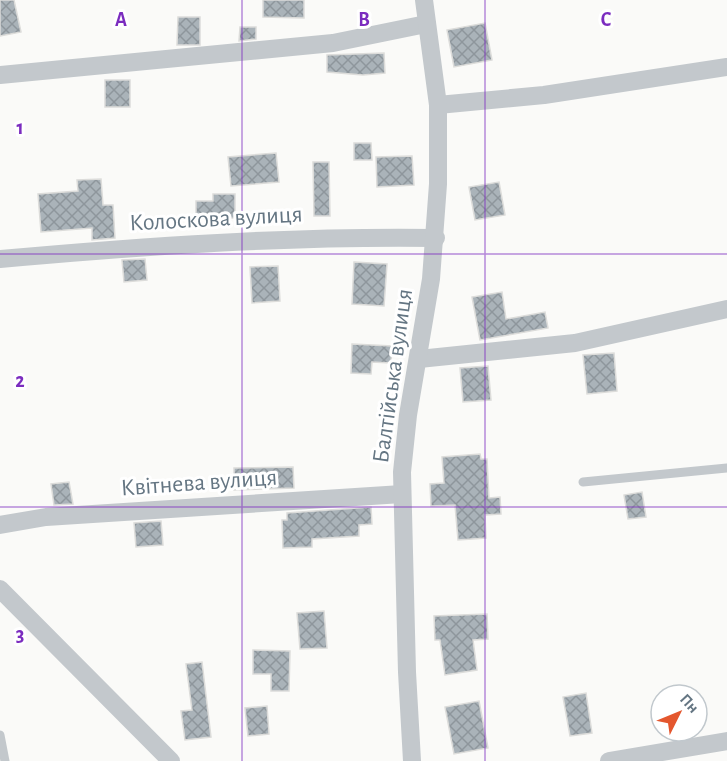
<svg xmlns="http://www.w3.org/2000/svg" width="727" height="761" font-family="'Alegreya Sans',sans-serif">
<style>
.building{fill:url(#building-cross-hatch);stroke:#dcdcda;stroke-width:1.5}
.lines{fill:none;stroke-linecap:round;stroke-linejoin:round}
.service{stroke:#c3c8cc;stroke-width:9}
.minor{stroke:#c3c8cc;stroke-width:18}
.grid{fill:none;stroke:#7b2cbf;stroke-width:1.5;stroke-opacity:0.55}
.labels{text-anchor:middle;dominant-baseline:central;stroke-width:6;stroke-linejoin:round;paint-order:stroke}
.street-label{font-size:24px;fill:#657683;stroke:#fff}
.grid-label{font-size:20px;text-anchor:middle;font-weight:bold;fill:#7b2cbf;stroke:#fff;stroke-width:6;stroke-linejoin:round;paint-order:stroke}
</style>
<defs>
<pattern id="building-cross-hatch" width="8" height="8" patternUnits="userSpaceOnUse" patternTransform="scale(1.5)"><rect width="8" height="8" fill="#aab3b9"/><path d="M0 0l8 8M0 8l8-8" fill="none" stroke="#8e969c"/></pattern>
</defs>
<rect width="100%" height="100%" fill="#fafaf8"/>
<g class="building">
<path d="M 0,0 L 14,0 L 21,32 L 0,36 Z"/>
<path d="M 263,0 L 304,0 L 304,18 L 263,17 Z"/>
<path d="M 178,17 L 200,17 L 200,45 L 177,45 Z"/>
<path d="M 485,23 L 492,60 L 454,67 L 447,30 Z"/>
<path d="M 240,27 L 256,27 L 256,39 L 239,41 Z"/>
<path d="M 384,53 L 385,73 L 363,75 L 327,72 L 327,55 Z"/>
<rect x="105" y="80" width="25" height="27"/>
<path d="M 354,143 L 371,143 L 372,160 L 354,160 Z"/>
<path d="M 276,153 L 279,182 L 231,186 L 228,157 Z"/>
<path d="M 412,156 L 414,185 L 377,187 L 376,157 Z"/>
<path d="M 313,162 L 329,162 L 330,216 L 314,216 Z"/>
<path d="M 101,179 L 103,205 L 113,205 L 115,238 L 92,240 L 92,228 L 41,232 L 38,194 L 78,191 L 77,180 Z"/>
<path d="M 499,182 L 505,215 L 475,220 L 469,187 Z"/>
<path d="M 213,194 L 235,194 L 235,218 L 196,219 L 196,201 L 213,201 Z"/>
<path d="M 145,259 L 147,280 L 124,282 L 122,260 Z"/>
<path d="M 354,262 L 387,264 L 384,306 L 352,304 Z"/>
<path d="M 278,266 L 280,301 L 252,303 L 250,267 Z"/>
<path d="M 502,292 L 506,319 L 545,312 L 548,328 L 480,340 L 472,297 Z"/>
<path d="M 352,344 L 392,346 L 391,363 L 372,362 L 371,374 L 351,373 Z"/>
<path d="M 614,353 L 617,391 L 587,394 L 583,355 Z"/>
<path d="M 488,366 L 491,400 L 463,402 L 460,368 Z"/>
<path d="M 480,454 L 481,459 L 487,459 L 489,498 L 500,497 L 501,514 L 485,515 L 486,538 L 458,540 L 455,505 L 431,506 L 430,484 L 444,483 L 442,457 Z"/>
<path d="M 293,467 L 294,488 L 234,490 L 234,468 Z"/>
<path d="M 69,482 L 73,504 L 54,505 L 51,484 Z"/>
<path d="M 642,492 L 646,517 L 628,519 L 624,495 Z"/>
<path d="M 371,507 L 372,524 L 359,525 L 359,536 L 312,539 L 312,547 L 283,548 L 282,520 L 287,520 L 287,513 Z"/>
<path d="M 161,521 L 163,545 L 136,547 L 134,523 Z"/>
<path d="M 324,611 L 327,648 L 300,649 L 297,613 Z"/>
<path d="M 487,614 L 488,639 L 473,640 L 477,670 L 445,675 L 440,640 L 435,640 L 434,616 Z"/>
<path d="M 253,650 L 290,651 L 289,691 L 271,691 L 271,674 L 253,674 Z"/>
<path d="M 202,662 L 211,737 L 185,740 L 181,711 L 192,710 L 186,664 Z"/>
<path d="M 586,693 L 592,733 L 570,736 L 563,697 Z"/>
<path d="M 479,701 L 488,748 L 454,754 L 445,707 Z"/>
<path d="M 267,706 L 269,734 L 248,736 L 245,708 Z"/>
</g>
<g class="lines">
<g class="service">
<path d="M 583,482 L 727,468"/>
<path d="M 0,735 L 5,761"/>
</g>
<g class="minor">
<path d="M 0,75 L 333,43 L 426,24"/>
<path d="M 438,105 L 544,95 L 727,67"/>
<path d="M 0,259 C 145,246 290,236 436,238"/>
<path d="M 419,359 L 575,343 L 727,309"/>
<path d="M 0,525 L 46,517 L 402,494"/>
<path d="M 0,589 L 171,761"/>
<path d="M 412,761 L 407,672 L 402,472 L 408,415 L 431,279 L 438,184 L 438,105 L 424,0"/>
<path d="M 609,761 L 727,741"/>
</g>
</g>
<path class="grid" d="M 242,0 L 242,761M 485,0 L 485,761M 0,254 L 727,254M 0,507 L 727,507"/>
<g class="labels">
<g class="street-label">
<text transform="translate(216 219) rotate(-3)">Колоскова вулиця</text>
<text transform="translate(393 376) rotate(-82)">Балтійська вулиця</text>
<text transform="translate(199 483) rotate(-4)">Квітнева вулиця</text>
</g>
</g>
<g class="grid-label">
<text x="121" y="26">A</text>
<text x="364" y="26">B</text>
<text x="606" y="26">C</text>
<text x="20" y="134">1</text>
<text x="20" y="387">2</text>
<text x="20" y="641">3</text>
</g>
<g transform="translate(679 713) rotate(47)"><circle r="28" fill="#ffffff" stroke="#c1c8cd" stroke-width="1.5"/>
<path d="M0-4.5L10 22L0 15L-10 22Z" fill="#e4572e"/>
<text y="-9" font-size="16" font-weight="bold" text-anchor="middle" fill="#657683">Пн</text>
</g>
</svg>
